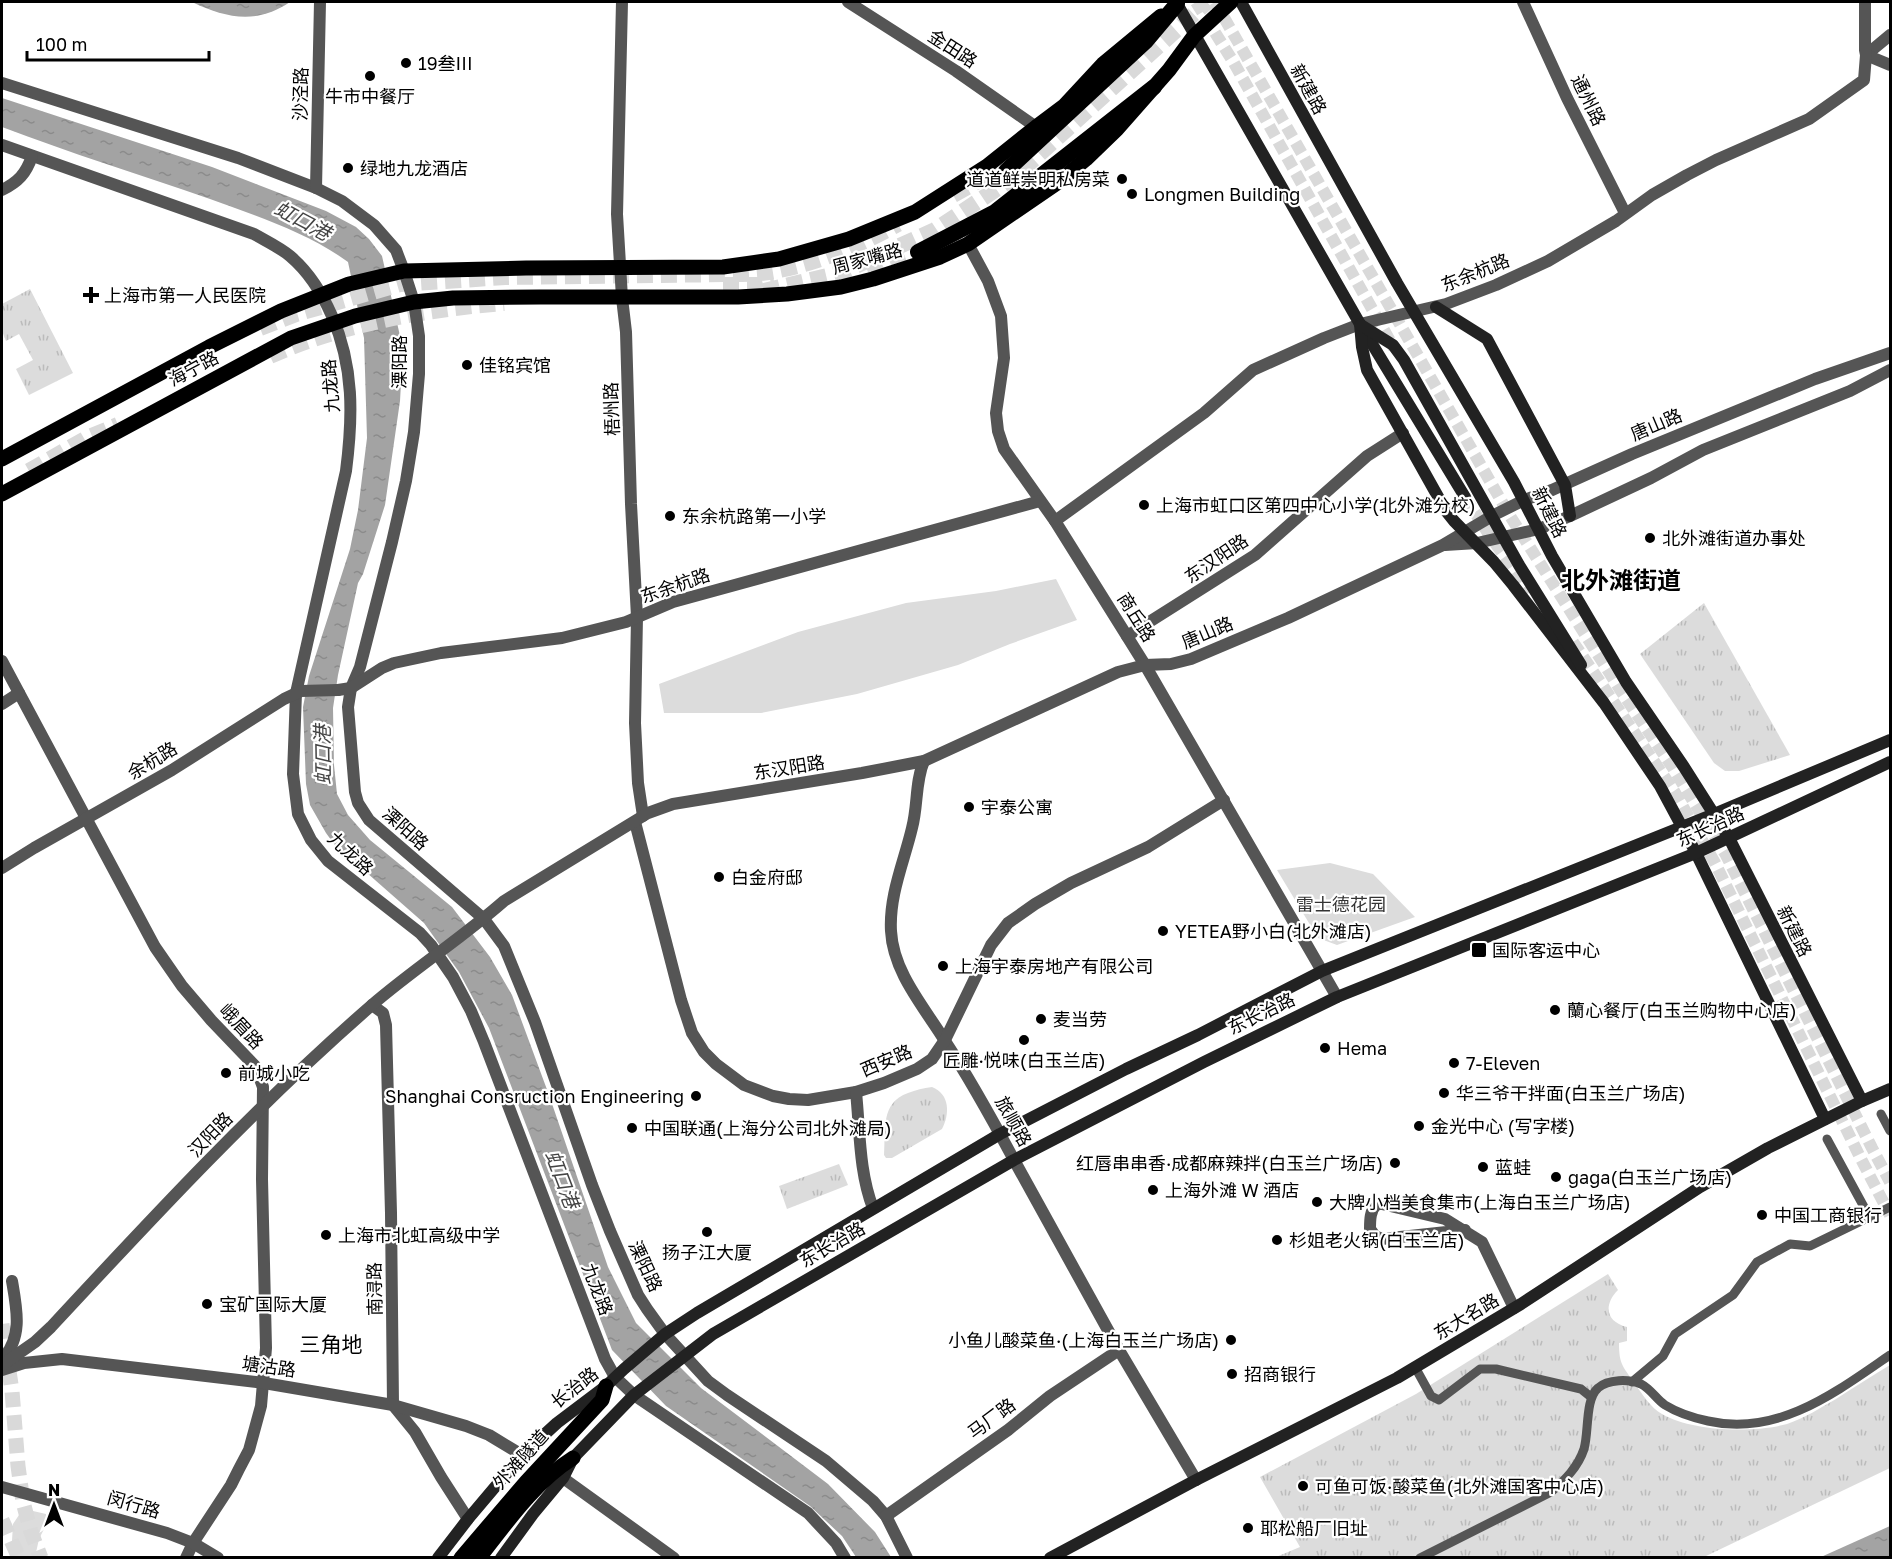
<svg xmlns="http://www.w3.org/2000/svg" width="1892" height="1559" font-family="'Golos Text','Noto Sans SC',sans-serif">
<style>
.green{fill:#dcdcdc}
.park{fill:url(#park-tufts)}
.water{fill:url(#water-ripples)}
.lines{fill:none;stroke-linecap:round;stroke-linejoin:round}
.secondary-tunnel{stroke:#d9d9d9;stroke-width:12;stroke-dasharray:12 6;stroke-linecap:butt}
.primary-tunnel{stroke:#d9d9d9;stroke-width:15;stroke-dasharray:15 8;stroke-linecap:butt}
.trunk-tunnel{stroke:#d9d9d9;stroke-width:16;stroke-dasharray:16 8;stroke-linecap:butt}
.pedestrian{stroke:#555;stroke-width:9}
.minor{stroke:#555;stroke-width:12}
.tertiary{stroke:#555;stroke-width:12}
.secondary{stroke:#222;stroke-width:12}
.primary{stroke:#000;stroke-width:15}
.trunk{stroke:#000;stroke-width:16}
.poi-dot{fill:#000;stroke:#fff;stroke-width:2}
.labels{text-anchor:middle;dominant-baseline:central;stroke-width:4.5;stroke-linejoin:round;paint-order:stroke}
.street-label{font-size:18px;fill:#000;stroke:#fff}
.poi-label{font-size:18px;fill:#000;stroke:#fff;text-anchor:start}
.park-label{font-size:18px;fill:#333;stroke:#fff}
.water-label{font-size:20px;font-style:italic;fill:#444;stroke:#fff}
.quarter-label{font-size:21px;fill:#000;stroke:#fff}
.district-label{font-size:24px;font-weight:bold;fill:#000;stroke:#fff}
</style>
<defs>
<pattern id="park-tufts" width="24" height="20" patternUnits="userSpaceOnUse" patternTransform="scale(1.5)"><rect width="24" height="20" fill="#dcdcdc"/><path d="M3 7l-1-3M5 7V3M7 7l1-3M15 17l-1-3M17 17v-4M19 17l1-3" fill="none" stroke="#bbb"/></pattern>
<pattern id="water-ripples" width="26" height="14" patternUnits="userSpaceOnUse" patternTransform="scale(1.5)"><rect width="26" height="14" fill="#a3a3a3"/><path d="M2 4q2-2 4 0t4 0M15 11q2-2 4 0t4 0" fill="none" stroke="#8b8b8b"/></pattern>
</defs>
<rect width="100%" height="100%" fill="#fff"/>
<g class="green">
<path d="M 1056,579 L 1077,620 L 1010,644 L 958,665 L 857,694 L 761,713 L 664,713 L 659,684 L 798,632 L 906,603 L 996,591 Z"/>
<path d="M 1330,863 L 1373,874 L 1415,917 L 1337,945 L 1318,938 L 1277,870 Z"/>
<path d="M 33,1511 L 46,1514 L 47,1523 L 39,1539 L 35,1557 L 11,1557 L 13,1524 L 21,1512 Z"/>
</g>
<g class="park">
<path d="M 30,289 L 73,373 L 29,395 L 16,369 L 33,360 L 19,334 L 6,341 L 2,331 L 2,304 Z"/>
<path d="M 1704,603 L 1790,755 L 1739,771 L 1725,771 L 1714,763 L 1640,654 Z"/>
<path d="M 932,1087 C 950,1094 950,1114 942,1129 L 892,1158 L 886,1158 L 884,1155 C 886,1130 880,1103 908,1093 C 916,1090 923,1088 932,1087 Z"/>
<path d="M 839,1164 L 848,1185 L 787,1209 L 779,1186 Z"/>
<path d="M 1608,1274 L 1618,1290 C 1603,1305 1606,1322 1627,1327 L 1627,1341 L 1619,1343 C 1619,1365 1623,1366 1635,1384 C 1643,1395 1650,1407 1662,1414 C 1693,1432 1754,1433 1787,1424 C 1805,1418 1820,1408 1836,1399 C 1854,1387 1872,1376 1890,1365 L 1890,1468 L 1704,1557 L 1276,1557 L 1300,1547 L 1260,1477 L 1416,1394 Z"/>
</g>
<g class="water">
<path d="M 192,2 L 290,2 C 256,25 226,18 192,2 Z"/>
<path d="M 2,98 L 212,167 L 326,211 L 356,227 L 369,239 L 382,256 L 400,336 L 402,365 L 400,401 L 385,505 L 363,574 L 358,583 L 338,675 L 333,708 L 334,765 L 337,794 L 348,815 L 370,840 L 452,907 L 490,957 L 512,995 L 549,1095 L 608,1267 L 636,1323 L 701,1388 L 828,1484 L 875,1532 L 891,1557 L 856,1557 L 842,1536 L 810,1506 L 666,1406 L 612,1350 L 489,1028 L 459,972 L 424,923 L 334,844 L 326,833 L 310,805 L 306,784 L 303,707 L 309,676 L 350,549 L 358,510 L 367,438 L 364,338 L 348,262 C 307,232 257,216 210,199 C 141,175 70,153 2,127 Z"/>
<path d="M 1890,1526 L 1890,1557 L 1821,1557 Z"/>
</g>
<g class="lines">
<g class="secondary-tunnel">
<path d="M 1196,2 L 1234,63 L 1394,348"/>
<path d="M 1215,2 L 1510,516 L 1621,691 L 1673,768 L 1726,855 L 1872,1148 L 1890,1182"/>
<path d="M 1465,497 L 1488,533 L 1530,592"/>
<path d="M 1573,642 L 1674,791 L 1715,863 L 1860,1157 L 1890,1215"/>
</g>
<g class="primary-tunnel">
<path d="M 2,1324 L 12,1391 L 18,1466 L 23,1502 L 31,1532 L 41,1558"/>
<path d="M 2,1520 L 19,1558"/>
</g>
<g class="trunk-tunnel">
<path d="M 953,195 L 978,181 L 995,166"/>
<path d="M 868,272 L 918,252"/>
<path d="M 723,285 L 758,285 L 774,281"/>
<path d="M 764,291 L 840,273 L 935,230 L 1013,178 L 1207,2"/>
<path d="M 260,328 L 296,314 L 400,284 L 505,277 L 731,274 C 744,274 756,274 768,272 C 814,265 858,246 898,224"/>
<path d="M 270,356 C 341,324 427,309 504,303"/>
<path d="M 29,471 L 87,438 L 118,425"/>
</g>
<g class="pedestrian">
<path d="M 1881,1114 L 1890,1131"/>
<path d="M 1827,1139 L 1870,1218"/>
<path d="M 1415,1367 L 1431,1396 L 1439,1400 L 1480,1369 L 1496,1369 L 1581,1389 L 1591,1397"/>
<path d="M 1632,1382 L 1663,1356 L 1675,1334 L 1733,1295 L 1757,1262 L 1790,1244 L 1810,1246 L 1890,1207"/>
<path d="M 1420,1558 L 1551,1492 C 1565,1480 1578,1467 1584,1449 C 1589,1432 1585,1399 1598,1388 C 1608,1379 1629,1379 1641,1384 C 1651,1389 1657,1400 1665,1405 C 1678,1413 1694,1418 1708,1421 C 1778,1437 1836,1392 1890,1355"/>
</g>
<g class="minor">
<path d="M 1523,2 L 1567,98 L 1625,213"/>
<path d="M 1866,55 L 1890,35"/>
<path d="M 1866,55 L 1890,65"/>
<path d="M 2,83 L 238,158 L 316,188 L 342,201 L 374,225 L 396,250 L 404,271"/>
<path d="M 2,145 L 254,234 C 266,241 279,247 290,256 C 309,272 322,293 332,316 C 354,367 353,416 346,471 L 296,693 L 293,774 L 298,814 L 311,840 L 328,861 L 420,933 L 431,945 L 453,977 L 471,1011 L 484,1042 L 605,1359 L 615,1377 L 634,1395 L 808,1513 L 836,1543 L 845,1558"/>
<path d="M 316,188 L 320,2"/>
<path d="M 2,190 C 18,182 26,174 32,156"/>
<path d="M 1360,324 L 1446,304 L 1496,285 L 1548,261 L 1616,221 L 1652,195 L 1687,175 L 1716,160 L 1809,119 L 1864,80 L 1866,55 L 1865,50 L 1865,2"/>
<path d="M 2,661 L 155,947 L 182,986 L 211,1020 L 255,1066 L 263,1087 L 262,1179 L 266,1348 L 261,1406 L 249,1450 L 239,1469 L 231,1485 L 193,1543 L 186,1558"/>
<path d="M 2,704 L 19,693"/>
<path d="M 2,868 L 34,848 L 172,770 L 284,699 L 301,691 L 338,690"/>
<path d="M 484,919 L 504,946 L 535,1022 L 592,1185 L 610,1231 L 638,1295 L 647,1309 L 665,1334 L 708,1381 L 727,1395 L 826,1461 L 873,1501 L 886,1516 L 907,1558"/>
<path d="M 372,1005 L 383,1013 L 386,1025 L 391,1213 L 393,1405 L 415,1432 L 441,1477 L 468,1519"/>
<path d="M 1014,1160 L 1119,1350 L 1196,1480"/>
<path d="M 1465,1230 L 1382,1239 L 1375,1236 L 1370,1229 C 1370,1220 1370,1210 1377,1204 L 1382,1204 L 1445,1219 L 1482,1242 L 1514,1308"/>
<path d="M 2,1360 C 23,1337 17,1310 12,1281"/>
<path d="M 2,1370 L 24,1363 L 62,1359 L 264,1383 L 393,1405 L 466,1426 L 489,1435 L 522,1455"/>
<path d="M 563,1478 L 674,1558"/>
<path d="M 2,1487 L 167,1533 L 193,1543 L 218,1558"/>
<path d="M 886,1516 L 1008,1430 L 1050,1396 L 1119,1350"/>
</g>
<g class="tertiary">
<path d="M 622,2 L 617,214 L 622,298 L 626,332 L 631,504 L 637,617 L 635,723 L 638,783 L 643,816"/>
<path d="M 848,2 L 956,71 L 1036,127"/>
<path d="M 968,244 L 988,281 L 1001,316 L 1004,358 L 996,413 L 998,431 L 1004,449 L 1055,521 L 1145,665 L 1337,997"/>
<path d="M 404,271 L 414,302 L 419,336 L 419,374 L 414,432 L 406,481 L 392,542 L 360,667 L 351,688 L 348,707 L 355,792 L 358,803 L 369,820 L 484,919"/>
<path d="M 1055,521 L 1204,413 L 1253,370 L 1324,338 L 1360,324"/>
<path d="M 1445,545 L 1477,543 L 1539,529 L 1570,516 L 1651,478 L 1703,450 L 1850,391 L 1890,370"/>
<path d="M 1127,636 L 1255,555 L 1367,456 L 1403,433"/>
<path d="M 338,690 L 351,688 L 382,668 L 394,663 L 441,653 L 562,638 L 626,622 L 673,602 L 1040,501"/>
<path d="M 924,761 C 915,782 918,806 912,828 C 904,862 889,895 891,931 C 893,972 924,1007 945,1041 C 970,1079 992,1119 1014,1160"/>
<path d="M 635,822 L 681,1000 L 692,1033 L 704,1052 L 716,1064 L 744,1085 L 773,1096 L 789,1099 L 808,1100 L 856,1092 L 884,1083 L 917,1069 L 932,1059 L 945,1040 L 991,945 L 1008,923 L 1035,904 L 1071,883 L 1148,847 L 1224,800"/>
<path d="M 856,1092 C 860,1131 859,1172 873,1208"/>
<path d="M 2,1365 L 35,1342 L 51,1327 C 154,1216 258,1104 372,1005 C 415,968 462,938 504,901 L 648,813 L 673,804 L 862,773 L 924,761 L 1118,672 L 1145,665 L 1171,664 L 1191,659 L 1288,618 L 1443,545 L 1492,516 L 1524,500 L 1552,490 L 1632,454 L 1815,379 L 1890,353"/>
</g>
<g class="secondary">
<path d="M 1176,2 L 1360,324 L 1465,497"/>
<path d="M 1241,2 L 1397,283 L 1514,482 L 1552,556 L 1626,682 L 1684,767 L 1729,838 L 1862,1101"/>
<path d="M 1436,307 L 1487,339 L 1565,485 L 1570,516"/>
<path d="M 1360,324 L 1362,347 L 1367,370 L 1446,511 L 1454,521 L 1494,562 L 1513,585 L 1604,703 L 1660,786 L 1696,853 L 1825,1119"/>
<path d="M 1361,325 L 1393,345 L 1404,360 L 1519,565 L 1581,665"/>
<path d="M 438,1558 L 468,1519 L 522,1455 L 557,1423 L 606,1386 L 624,1369 L 665,1334 L 697,1313 L 1000,1134 L 1126,1069 L 1198,1035 L 1322,971 L 1714,814 L 1890,740"/>
<path d="M 501,1558 L 533,1514 L 563,1478 L 573,1458 L 634,1395 L 713,1334 L 1014,1160 L 1204,1062 L 1337,997 L 1696,853 L 1890,762"/>
<path d="M 1050,1558 L 1196,1480 L 1397,1378 L 1521,1304 L 1700,1187 L 1768,1148 L 1862,1101 L 1890,1089"/>
</g>
<g class="primary">
<path d="M 2,459 L 209,347 L 281,311 L 349,284 L 404,271 L 526,268 L 723,267 L 779,259 L 849,239 L 915,212 L 987,166 L 1036,127 L 1064,106 L 1103,64 L 1161,16"/>
<path d="M 2,494 L 291,338 L 355,316 L 414,302 L 453,298 L 540,297 L 738,297 L 787,294 L 841,287 L 873,279 L 940,257 L 968,244 L 1057,183 L 1086,159 L 1117,129 L 1169,70 L 1194,36 L 1231,2"/>
<path d="M 461,1558 L 526,1482 L 602,1400 L 606,1386"/>
<path d="M 479,1558 C 507,1522 535,1482 573,1458"/>
</g>
<g class="trunk">
<path d="M 1006,171 L 1145,42 L 1177,4"/>
<path d="M 918,252 L 995,212 L 1154,87"/>
</g>
</g>
<g class="poi-dot">
<circle cx="406" cy="63" r="6"/>
<circle cx="370" cy="76" r="6"/>
<circle cx="348" cy="168" r="6"/>
<circle cx="1122" cy="179" r="6"/>
<circle cx="1132" cy="194" r="6"/>
<path d="M88 286h6v6h6v6h-6v6h-6v-6h-6v-6h6z"/>
<circle cx="467" cy="365" r="6"/>
<circle cx="1144" cy="505" r="6"/>
<circle cx="670" cy="516" r="6"/>
<circle cx="1650" cy="538" r="6"/>
<circle cx="969" cy="807" r="6"/>
<circle cx="719" cy="877" r="6"/>
<circle cx="1163" cy="931" r="6"/>
<rect x="1471" y="942" width="16" height="16" rx="3"/>
<circle cx="943" cy="966" r="6"/>
<circle cx="1555" cy="1010" r="6"/>
<circle cx="1041" cy="1019" r="6"/>
<circle cx="1024" cy="1040" r="6"/>
<circle cx="1325" cy="1048" r="6"/>
<circle cx="1454" cy="1063" r="6"/>
<circle cx="226" cy="1073" r="6"/>
<circle cx="1444" cy="1093" r="6"/>
<circle cx="696" cy="1096" r="6"/>
<circle cx="1419" cy="1126" r="6"/>
<circle cx="632" cy="1128" r="6"/>
<circle cx="1395" cy="1163" r="6"/>
<circle cx="1483" cy="1167" r="6"/>
<circle cx="1556" cy="1177" r="6"/>
<circle cx="1153" cy="1190" r="6"/>
<circle cx="1317" cy="1202" r="6"/>
<circle cx="1762" cy="1215" r="6"/>
<circle cx="707" cy="1232" r="6"/>
<circle cx="326" cy="1235" r="6"/>
<circle cx="1277" cy="1240" r="6"/>
<circle cx="207" cy="1304" r="6"/>
<circle cx="1231" cy="1340" r="6"/>
<circle cx="1232" cy="1374" r="6"/>
<circle cx="1303" cy="1486" r="6"/>
<circle cx="1248" cy="1528" r="6"/>
</g>
<g class="labels">
<g class="street-label">
<text transform="translate(953 48) rotate(33)">金田路</text>
<text transform="translate(1309 89) rotate(61)">新建路</text>
<text transform="translate(300 94) rotate(-89)">沙泾路</text>
<text transform="translate(1589 100) rotate(64)">通州路</text>
<text transform="translate(867 258) rotate(-15)">周家嘴路</text>
<text transform="translate(1475 272) rotate(-22)">东余杭路</text>
<text transform="translate(399 362) rotate(-90)">溧阳路</text>
<text transform="translate(193 368) rotate(-28)">海宁路</text>
<text transform="translate(330 386) rotate(-95)">九龙路</text>
<text transform="translate(611 409) rotate(-92)">梧州路</text>
<text transform="translate(1656 424) rotate(-23)">唐山路</text>
<text transform="translate(1550 512) rotate(63)">新建路</text>
<text transform="translate(1216 558) rotate(-34)">东汉阳路</text>
<text transform="translate(675 585) rotate(-19)">东余杭路</text>
<text transform="translate(1137 617) rotate(58)">商丘路</text>
<text transform="translate(1207 632) rotate(-23)">唐山路</text>
<text transform="translate(152 760) rotate(-31)">余杭路</text>
<text transform="translate(789 767) rotate(-9)">东汉阳路</text>
<text transform="translate(1710 826) rotate(-24)">东长治路</text>
<text transform="translate(406 828) rotate(42)">溧阳路</text>
<text transform="translate(351 853) rotate(43)">九龙路</text>
<text transform="translate(1795 931) rotate(63)">新建路</text>
<text transform="translate(1261 1013) rotate(-26)">东长治路</text>
<text transform="translate(242 1026) rotate(47)">峨眉路</text>
<text transform="translate(886 1060) rotate(-23)">西安路</text>
<text transform="translate(1014 1121) rotate(61)">旅顺路</text>
<text transform="translate(210 1134) rotate(-46)">汉阳路</text>
<text transform="translate(832 1244) rotate(-30)">东长治路</text>
<text transform="translate(646 1266) rotate(65)">溧阳路</text>
<text transform="translate(374 1289) rotate(-91)">南浔路</text>
<text transform="translate(598 1289) rotate(69)">九龙路</text>
<text transform="translate(1466 1316) rotate(-31)">东大名路</text>
<text transform="translate(269 1366) rotate(8)">塘沽路</text>
<text transform="translate(574 1387) rotate(-38)">长治路</text>
<text transform="translate(991 1418) rotate(-37)">马厂路</text>
<text transform="translate(520 1459) rotate(-48)">外滩隧道</text>
<text transform="translate(134 1504) rotate(16)">闵行路</text>
</g>
<g class="poi-label">
<text x="418" y="63">19叁III</text>
<text x="370" y="96" text-anchor="middle">牛市中餐厅</text>
<text x="360" y="168">绿地九龙酒店</text>
<text x="1110" y="179" text-anchor="end">道道鲜崇明私房菜</text>
<text x="1144" y="194">Longmen Building</text>
<text x="104" y="295">上海市第一人民医院</text>
<text x="479" y="365">佳铭宾馆</text>
<text x="1156" y="505">上海市虹口区第四中心小学(北外滩分校)</text>
<text x="682" y="516">东余杭路第一小学</text>
<text x="1662" y="538">北外滩街道办事处</text>
<text x="981" y="807">宇泰公寓</text>
<text x="731" y="877">白金府邸</text>
<text x="1175" y="931">YETEA野小白(北外滩店)</text>
<text x="1492" y="950">国际客运中心</text>
<text x="955" y="966">上海宇泰房地产有限公司</text>
<text x="1567" y="1010">蘭心餐厅(白玉兰购物中心店)</text>
<text x="1053" y="1019">麦当劳</text>
<text x="1337" y="1048">Hema</text>
<text x="1024" y="1060" text-anchor="middle">匠雕·悦味(白玉兰店)</text>
<text x="1466" y="1063">7-Eleven</text>
<text x="238" y="1073">前城小吃</text>
<text x="1456" y="1093">华三爷干拌面(白玉兰广场店)</text>
<text x="684" y="1096" text-anchor="end">Shanghai Consruction Engineering</text>
<text x="1431" y="1126">金光中心 (写字楼)</text>
<text x="644" y="1128">中国联通(上海分公司北外滩局)</text>
<text x="1383" y="1163" text-anchor="end">红唇串串香·成都麻辣拌(白玉兰广场店)</text>
<text x="1495" y="1167">蓝蛙</text>
<text x="1568" y="1177">gaga(白玉兰广场店)</text>
<text x="1165" y="1190">上海外滩 W 酒店</text>
<text x="1329" y="1202">大牌小档美食集市(上海白玉兰广场店)</text>
<text x="1774" y="1215">中国工商银行</text>
<text x="338" y="1235">上海市北虹高级中学</text>
<text x="1289" y="1240">杉姐老火锅(白玉兰店)</text>
<text x="707" y="1252" text-anchor="middle">扬子江大厦</text>
<text x="219" y="1304">宝矿国际大厦</text>
<text x="1219" y="1340" text-anchor="end">小鱼儿酸菜鱼·(上海白玉兰广场店)</text>
<text x="1244" y="1374">招商银行</text>
<text x="1315" y="1486">可鱼可饭·酸菜鱼(北外滩国客中心店)</text>
<text x="1260" y="1528">耶松船厂旧址</text>
</g>
<g class="park-label">
<text x="1341" y="904">雷士德花园</text>
</g>
<g class="water-label">
<text transform="translate(303 220) rotate(28)">虹口港</text>
<text transform="translate(322 755) rotate(-91)">虹口港</text>
<text transform="translate(563 1179) rotate(69)">虹口港</text>
</g>
<g class="quarter-label">
<text x="331" y="1344">三角地</text>
</g>
<g class="district-label">
<text x="1621" y="579">北外滩街道</text>
</g>
</g>
<rect width="1892" height="1559" fill="none" stroke="#000000" stroke-width="6"/>
<g transform="translate(54 1505)" stroke="#ffffff" stroke-width="4.5" paint-order="stroke">
<path d="M0-4.5L10 22L0 15L-10 22Z" fill="#000000"/>
<text y="-9" font-size="16" font-weight="bold" text-anchor="middle" fill="#000000">N</text>
</g>
<path d="M27 51v9h182v-9" fill="none" stroke="#000000" stroke-width="3"/>
<text x="36" y="51" font-size="18" fill="#000000" stroke="#ffffff" stroke-width="4.5" paint-order="stroke">100 m</text>
</svg>
